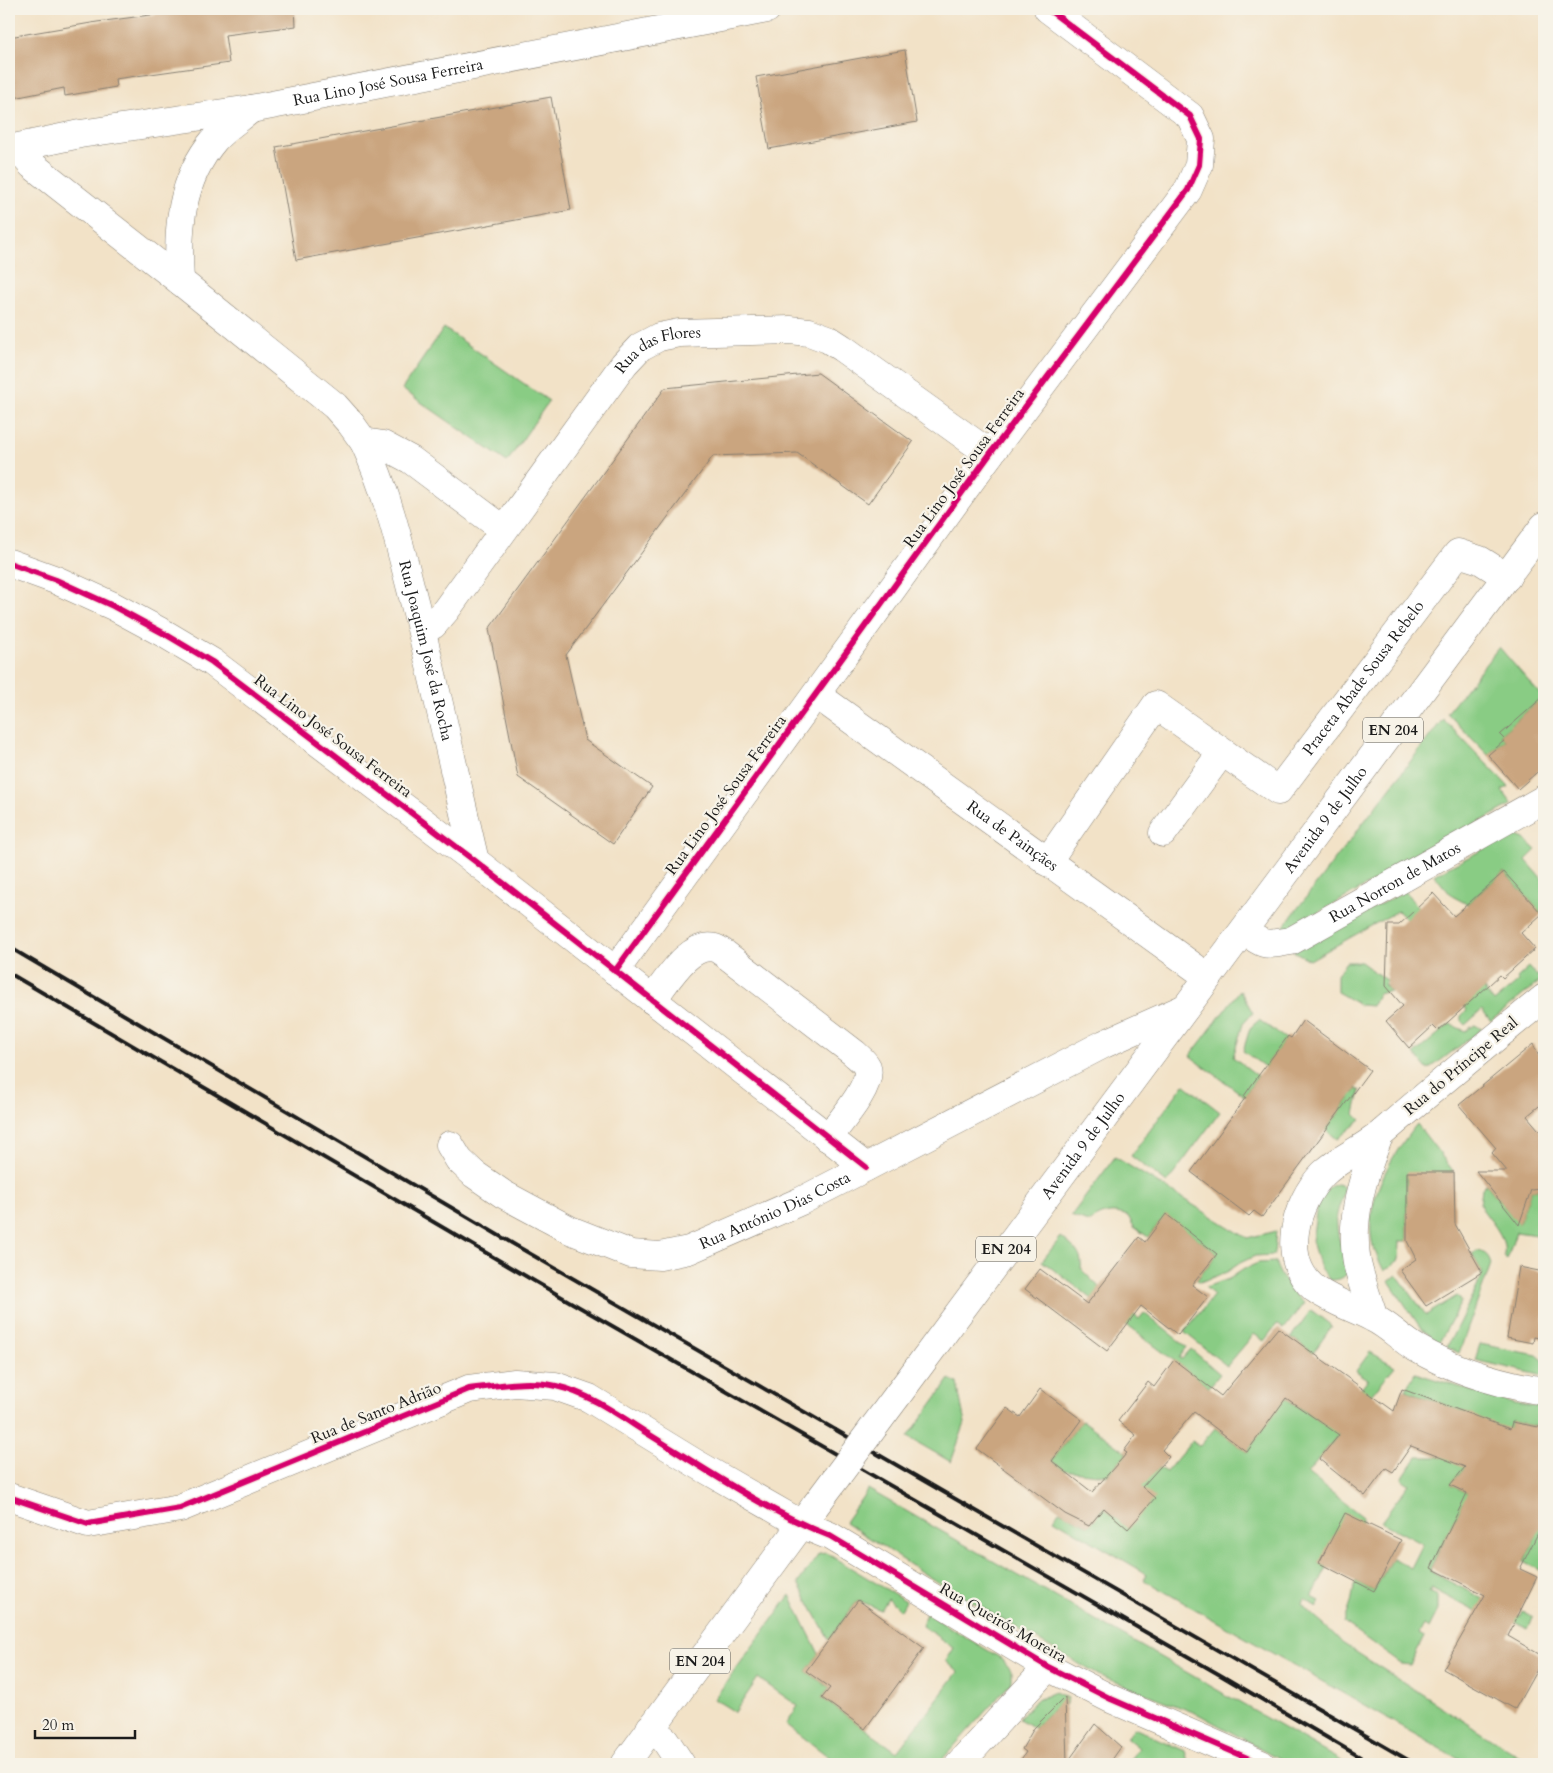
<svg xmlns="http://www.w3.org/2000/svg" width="1553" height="1773" font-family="Cardo,serif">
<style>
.green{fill:#89cc84;stroke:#527450}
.building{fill:#caa57f}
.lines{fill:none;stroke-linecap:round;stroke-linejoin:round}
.minor-casing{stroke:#877f72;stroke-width:29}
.tertiary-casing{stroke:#877f72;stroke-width:29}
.primary-casing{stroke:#877f72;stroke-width:29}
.minor{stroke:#fff;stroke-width:28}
.tertiary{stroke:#fff;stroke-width:28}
.primary{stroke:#fff;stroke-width:28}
.rail{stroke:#1c1c1c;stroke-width:4}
.primary-bridge-casing{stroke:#877f72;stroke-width:29;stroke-linecap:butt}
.primary-bridge{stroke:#fff;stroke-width:28}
.cycleway-casing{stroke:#f7f3e8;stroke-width:9}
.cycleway{stroke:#d6006c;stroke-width:6}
.labels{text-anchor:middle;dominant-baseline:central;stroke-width:4.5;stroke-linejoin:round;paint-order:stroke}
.shield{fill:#f7f3e8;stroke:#5e5c59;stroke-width:1}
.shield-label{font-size:15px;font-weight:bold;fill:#1c1c1c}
.street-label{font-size:16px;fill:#1c1c1c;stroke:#f7f3e8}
</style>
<rect width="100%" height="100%" fill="#f7f3e8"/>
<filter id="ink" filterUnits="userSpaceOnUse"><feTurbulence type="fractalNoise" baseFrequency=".02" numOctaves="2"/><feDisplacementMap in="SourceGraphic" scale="10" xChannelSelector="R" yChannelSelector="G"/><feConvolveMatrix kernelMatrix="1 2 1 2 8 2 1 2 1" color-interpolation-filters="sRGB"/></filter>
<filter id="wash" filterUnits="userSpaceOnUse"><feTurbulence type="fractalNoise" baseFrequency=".0096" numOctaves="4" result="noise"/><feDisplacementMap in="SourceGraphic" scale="20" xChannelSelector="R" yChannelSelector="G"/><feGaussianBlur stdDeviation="1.12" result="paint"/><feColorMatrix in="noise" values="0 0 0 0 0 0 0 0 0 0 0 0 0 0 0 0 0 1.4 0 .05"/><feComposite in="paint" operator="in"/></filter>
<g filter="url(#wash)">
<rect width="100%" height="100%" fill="#f2e2c7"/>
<g class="green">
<path d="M 444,328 L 549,401 L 507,462 L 402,389 Z"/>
<path d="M 1499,647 L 1544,699 L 1544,715 L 1535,704 L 1500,735 L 1505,740 L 1488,755 L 1447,713 Z"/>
<path d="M 1443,719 L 1509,787 L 1502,790 L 1512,804 L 1284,932 L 1281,930 Z"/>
<path d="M 1514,835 L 1524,839 L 1536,850 L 1526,860 L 1544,881 L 1544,912 L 1542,914 L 1504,872 L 1467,904 L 1452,896 L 1434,875 L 1507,837 Z"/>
<path d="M 1405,891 L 1467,971 L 1469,969 L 1494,1002 L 1519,981 L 1517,978 L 1529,967 L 1537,976 L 1544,972 L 1544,978 L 1491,1021 L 1482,1010 L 1465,1025 L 1461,1021 L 1461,1016 L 1467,1010 L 1453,994 L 1413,925 L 1398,911 L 1310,960 L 1293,951 Z"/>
<path d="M 1346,962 L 1361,962 L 1387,981 L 1384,984 L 1390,991 L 1378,994 L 1372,1006 L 1360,1005 L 1337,992 L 1337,975 Z"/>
<path d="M 1240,990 L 1253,1013 L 1243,1024 L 1233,1057 L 1258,1076 L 1244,1096 L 1190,1056 Z"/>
<path d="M 1259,1020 L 1286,1039 L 1265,1067 L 1243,1051 L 1250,1028 Z"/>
<path d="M 1450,1024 L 1465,1031 L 1475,1025 L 1482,1029 L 1428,1070 L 1414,1054 Z"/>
<path d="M 1184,1084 L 1220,1112 L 1167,1183 L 1131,1156 Z"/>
<path d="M 1357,1088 L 1360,1091 L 1355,1114 L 1361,1120 L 1337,1139 L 1326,1130 L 1331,1124 L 1327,1121 L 1331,1116 L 1335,1118 Z"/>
<path d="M 1417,1124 L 1454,1172 L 1407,1173 L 1407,1241 L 1400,1241 L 1399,1260 L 1384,1271 C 1380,1263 1376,1254 1373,1246 C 1362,1205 1391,1155 1417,1124 Z"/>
<path d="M 1115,1157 L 1247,1238 L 1276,1231 L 1274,1255 L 1255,1256 L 1240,1263 L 1227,1272 L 1200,1282 L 1197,1280 L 1217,1254 L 1166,1215 L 1148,1237 L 1134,1227 L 1128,1216 C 1109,1210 1105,1213 1088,1222 L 1071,1216 Z"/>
<path d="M 1336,1184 L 1341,1185 L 1344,1188 C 1344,1197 1338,1206 1337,1215 C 1335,1234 1343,1252 1350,1269 C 1344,1278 1341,1280 1330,1280 L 1320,1268 L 1312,1241 L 1317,1206 L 1328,1188 Z"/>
<path d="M 1486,1184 L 1519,1224 L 1531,1190 L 1544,1189 L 1544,1236 L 1516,1232 L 1507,1260 L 1504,1255 C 1507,1235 1489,1221 1480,1205 L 1482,1188 Z"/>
<path d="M 1061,1237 C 1072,1246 1083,1253 1081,1269 L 1096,1284 L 1139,1319 L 1144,1313 L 1187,1347 L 1179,1358 L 1182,1359 L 1191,1349 L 1220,1374 L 1209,1387 L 1042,1261 Z"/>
<path d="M 1478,1251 C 1486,1253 1489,1256 1491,1264 L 1459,1353 L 1447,1347 L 1481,1279 L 1482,1272 L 1472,1254 Z"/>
<path d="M 1275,1262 C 1281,1279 1291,1291 1304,1303 L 1284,1329 L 1277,1324 L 1264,1341 L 1254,1334 L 1227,1366 L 1184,1332 L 1214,1295 L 1205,1287 L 1229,1279 L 1244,1269 L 1258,1263 Z"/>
<path d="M 1397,1275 L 1426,1315 L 1457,1296 L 1460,1298 L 1461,1302 L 1439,1343 L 1420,1327 L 1389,1281 Z"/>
<path d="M 1311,1310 L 1332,1326 L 1313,1353 L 1291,1337 Z"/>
<path d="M 1480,1344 L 1537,1355 L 1544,1361 L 1544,1376 L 1475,1360 Z"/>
<path d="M 1370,1352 L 1395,1366 L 1307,1473 L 1363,1517 L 1362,1521 L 1319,1563 L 1327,1567 L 1312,1597 L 1320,1601 L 1317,1607 L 1304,1599 L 1302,1604 C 1314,1619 1330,1628 1342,1643 L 1531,1764 L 1467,1764 L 1144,1580 L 1147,1574 L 1054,1519 L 1059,1511 L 1089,1526 L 1104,1508 L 1128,1528 L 1136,1482 L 1153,1474 L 1159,1468 L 1166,1472 L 1192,1441 L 1200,1446 L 1215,1428 L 1247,1452 L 1272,1417 L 1276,1392 L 1324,1424 L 1356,1394 L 1368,1379 L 1356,1371 Z"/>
<path d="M 1415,1373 L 1514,1404 L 1544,1408 L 1544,1428 L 1512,1422 L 1506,1448 L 1491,1479 L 1465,1467 L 1450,1485 L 1544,1529 L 1544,1572 L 1524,1562 L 1536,1536 L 1463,1502 L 1429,1571 L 1519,1617 L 1522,1611 L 1533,1617 L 1528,1629 L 1510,1620 L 1492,1620 L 1431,1588 L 1429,1592 L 1438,1596 L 1438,1610 L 1429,1628 L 1424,1625 L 1419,1634 L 1424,1637 L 1410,1665 L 1401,1664 L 1344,1623 L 1352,1599 L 1355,1581 L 1374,1591 L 1392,1558 L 1411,1568 L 1423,1544 L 1381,1522 L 1409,1484 L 1402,1479 L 1417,1457 L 1447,1457 L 1471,1415 L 1406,1390 Z"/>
<path d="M 950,1379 L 957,1383 L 965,1423 L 951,1462 L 908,1437 Z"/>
<path d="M 1082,1420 L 1127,1453 L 1107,1475 L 1063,1470 L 1052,1461 Z"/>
<path d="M 868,1489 L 1346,1764 L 1289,1764 L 1198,1714 L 1100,1676 L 929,1577 L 845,1522 Z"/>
<path d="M 826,1553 L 906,1601 L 901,1610 L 888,1599 L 881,1610 L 858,1600 L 829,1639 L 798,1583 L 819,1554 Z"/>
<path d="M 790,1595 L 819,1654 L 806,1671 L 830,1688 L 822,1698 L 897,1752 L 958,1672 L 946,1661 L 954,1648 L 922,1626 L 926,1613 L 1002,1659 L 1011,1670 L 1011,1683 L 938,1764 L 838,1764 L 786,1724 L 798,1706 L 758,1678 L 735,1712 L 714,1699 Z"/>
<path d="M 1055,1692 L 1068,1698 L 1065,1706 L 1052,1710 L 1034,1728 L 1019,1719 L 1035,1701 Z"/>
<path d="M 1134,1728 L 1185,1751 L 1188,1761 L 1187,1764 L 1126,1764 L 1139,1748 L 1127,1738 Z"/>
</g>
<g id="blocks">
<g class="building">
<path d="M 196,9 L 295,9 L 296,26 L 225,35 L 229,63 L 115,79 L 116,87 L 65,96 L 64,88 L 9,99 L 9,37 L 97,22 Z"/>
<path d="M 905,50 L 917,122 L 769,149 L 756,77 Z"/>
<path d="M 551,97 L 571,210 L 296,260 L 276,147 Z"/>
<path d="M 818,373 L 913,442 L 868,504 L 797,453 L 713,456 L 566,655 L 585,740 L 652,787 L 613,844 L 518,777 L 489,629 L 665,388 Z"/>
<path d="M 1544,696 L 1544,766 L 1518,789 L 1488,755 L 1505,740 L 1500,735 Z"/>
<path d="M 1504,872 L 1542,914 L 1521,933 L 1535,949 L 1503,978 L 1500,975 L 1438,1031 L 1433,1026 L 1409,1048 L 1386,1021 L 1403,1006 L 1386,986 L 1388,925 L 1399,925 L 1433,893 L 1454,916 Z"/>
<path d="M 1303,1020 L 1370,1070 L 1262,1217 L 1254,1211 L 1249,1216 L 1191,1172 L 1246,1097 L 1244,1096 L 1258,1076 L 1288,1036 L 1291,1038 Z"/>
<path d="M 1533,1044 L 1544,1067 L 1544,1102 L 1527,1116 L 1544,1136 L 1544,1189 L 1531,1190 L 1519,1225 L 1476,1171 L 1507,1171 L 1492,1153 L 1496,1148 L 1459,1105 Z"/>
<path d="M 1407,1172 L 1454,1172 L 1455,1224 L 1482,1272 L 1426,1306 L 1400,1270 L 1416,1259 L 1407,1241 Z"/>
<path d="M 1166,1214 L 1217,1254 L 1192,1285 L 1208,1297 L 1178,1335 L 1141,1306 L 1107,1351 L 1025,1289 L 1040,1269 L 1087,1304 L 1139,1237 L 1145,1242 Z"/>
<path d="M 1519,1267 L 1544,1272 L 1544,1339 L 1534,1337 L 1533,1343 L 1507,1338 Z"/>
<path d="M 1278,1328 L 1394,1411 L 1402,1389 L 1510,1429 L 1512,1422 L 1544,1428 L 1544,1521 L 1520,1569 L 1537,1577 L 1508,1636 L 1544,1657 L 1515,1709 L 1443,1669 L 1485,1595 L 1431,1568 L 1467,1493 L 1450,1485 L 1465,1467 L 1411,1446 L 1393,1472 L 1386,1468 L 1365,1496 L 1319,1459 L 1339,1435 L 1286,1398 L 1247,1452 L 1194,1412 L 1162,1450 L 1169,1457 L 1142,1487 L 1155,1498 L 1128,1529 L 1104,1508 L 1089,1526 L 1065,1514 L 977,1449 L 1007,1408 L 1020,1417 L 1040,1389 L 1082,1420 L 1052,1461 L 1092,1492 L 1127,1453 L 1124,1451 L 1136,1435 L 1118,1421 L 1148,1382 L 1154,1387 L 1174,1360 L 1221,1396 Z"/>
<path d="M 1345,1513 L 1401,1540 L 1374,1591 L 1319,1563 Z"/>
<path d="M 858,1600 L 924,1648 L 865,1729 L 822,1698 L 830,1688 L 806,1671 Z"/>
<path d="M 1065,1697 L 1067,1763 L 1095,1724 L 1121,1747 L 1109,1764 L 1018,1764 L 1026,1752 L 1022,1749 L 1034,1728 Z"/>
</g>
</g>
</g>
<g filter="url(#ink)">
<use href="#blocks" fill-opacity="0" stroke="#877f72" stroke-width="1"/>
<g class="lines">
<defs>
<g id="minor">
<path d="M 17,148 L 32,165 L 180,281 L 335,406 L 351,424 L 364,442 L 383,445 L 411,460 L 503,529"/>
<path id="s1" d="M 9,149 L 80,134 L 251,109 L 767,9"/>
<path d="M 180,281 C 177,229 180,180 215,139 C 225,128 239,119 251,109"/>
<path id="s2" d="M 364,442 C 388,494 401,550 415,605 C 437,690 455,776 475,861"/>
<path d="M 9,563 L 56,580 L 113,606 L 165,634 L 212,662 L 475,861 L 866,1167"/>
<path id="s3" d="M 422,631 L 433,625 L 446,610 L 624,364 L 640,347 L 659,337 L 679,333 L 790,330 L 809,332 L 828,339 L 842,348 L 990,454"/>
<path id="s4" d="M 817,695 L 1208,977"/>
<path d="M 1163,833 L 1222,752"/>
<path id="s5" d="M 1047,862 L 1156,705 L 1278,791 L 1458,553 L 1480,560 L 1507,577"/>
<path id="s6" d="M 1244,931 C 1266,947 1264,945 1291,941 L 1544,799"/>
<path d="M 615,971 L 990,454 L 1188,190 L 1199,165 L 1201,139 L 1190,116 L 1048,9"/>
<path d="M 1544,998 C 1490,1042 1435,1087 1382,1133 C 1364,1149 1340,1157 1323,1174 C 1295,1203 1279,1260 1315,1289 C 1333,1302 1354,1308 1373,1318 C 1388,1325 1401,1339 1416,1348 C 1456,1371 1499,1384 1544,1391"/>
<path d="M 652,1000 C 666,983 689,941 715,948 C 718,949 722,952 725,954 L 854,1053 C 858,1057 864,1061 867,1067 C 873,1086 839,1123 828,1138"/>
<path id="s7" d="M 450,1145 L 459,1160 L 474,1174 L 503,1194 L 570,1230 L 631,1254 L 660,1256 L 689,1250 L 801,1201 L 1104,1044 L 1185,1008"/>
<path d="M 1374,1318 C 1368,1300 1361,1281 1357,1263 C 1349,1219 1363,1176 1379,1136"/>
<path d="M 801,1524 L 830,1536 L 1048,1667 L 1111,1699 L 1261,1764"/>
<path d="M 650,1728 L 665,1740 L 681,1764"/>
<path d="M 959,1764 L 1048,1667"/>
</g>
<path id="tertiary" d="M 9,1497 L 88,1524 L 180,1508 L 469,1389 L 515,1383 L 555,1386 L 589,1398 L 695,1463 L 801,1524"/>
<g id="primary">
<path id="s8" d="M 897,1396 L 1544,526"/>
<path d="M 625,1764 L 815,1506"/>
</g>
</defs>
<use href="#minor" class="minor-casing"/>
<use href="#tertiary" class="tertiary-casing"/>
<use href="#primary" class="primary-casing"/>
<use href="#minor" class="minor"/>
<use href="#tertiary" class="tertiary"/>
<use href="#primary" class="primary"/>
<g class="rail">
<path d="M 9,947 L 515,1245 L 1415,1764"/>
<path d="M 9,973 L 534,1281 L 1222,1676 L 1372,1764"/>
</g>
<defs>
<path id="primary-bridge" d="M 815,1506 L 897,1396"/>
</defs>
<use href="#primary-bridge" class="primary-bridge-casing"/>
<use href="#primary-bridge" class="primary-bridge"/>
<defs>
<g id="cycleway">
<path d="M 9,563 L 56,580 L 113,606 L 165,634 L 212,662 L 475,861 L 866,1167"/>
<path d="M 615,971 L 990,454 L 1188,190 L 1199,165 L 1201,139 L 1190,116 L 1048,9"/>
<path d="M 9,1497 L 88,1524 L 180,1508 L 469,1389 C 497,1386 528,1379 556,1386 C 591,1394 621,1417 650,1435 C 708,1471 767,1511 830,1536 L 1048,1667 L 1111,1699 L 1261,1764"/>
</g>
</defs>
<use href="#cycleway" class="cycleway-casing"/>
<use href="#cycleway" class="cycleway"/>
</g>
</g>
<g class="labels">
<g class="shield">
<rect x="1363" y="717.5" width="60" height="25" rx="4"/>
<rect x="976" y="1236.5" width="60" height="25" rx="4"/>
<rect x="670" y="1648.5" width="60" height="25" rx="4"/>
</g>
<g class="shield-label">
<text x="1393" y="730">EN 204</text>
<text x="1006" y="1249">EN 204</text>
<text x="700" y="1661">EN 204</text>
</g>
<g class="street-label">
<text stroke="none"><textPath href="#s1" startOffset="385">Rua Lino José Sousa Ferreira</textPath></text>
<text stroke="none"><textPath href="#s3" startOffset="375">Rua das Flores</textPath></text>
<text transform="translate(964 468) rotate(-54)">Rua Lino José Sousa Ferreira</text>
<text stroke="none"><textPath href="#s2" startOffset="218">Rua Joaquim José da Rocha</textPath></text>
<text stroke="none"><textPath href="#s5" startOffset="482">Praceta Abade Sousa Rebelo</textPath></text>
<text transform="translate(333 736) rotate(37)">Rua Lino José Sousa Ferreira</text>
<text transform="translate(726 795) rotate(-54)">Rua Lino José Sousa Ferreira</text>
<text stroke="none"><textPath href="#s8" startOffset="718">Avenida 9 de Julho</textPath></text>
<text stroke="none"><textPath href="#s4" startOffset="241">Rua de Painçães</textPath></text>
<text stroke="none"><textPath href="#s6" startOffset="170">Rua Norton de Matos</textPath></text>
<text transform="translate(1461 1066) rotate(-40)">Rua do Príncipe Real</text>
<text stroke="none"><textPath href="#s8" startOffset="312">Avenida 9 de Julho</textPath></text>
<text stroke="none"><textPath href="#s7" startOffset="368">Rua António Dias Costa</textPath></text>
<text transform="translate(376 1413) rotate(-22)">Rua de Santo Adrião</text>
<text transform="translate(1003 1623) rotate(30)">Rua Queirós Moreira</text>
</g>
</g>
<rect width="1553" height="1773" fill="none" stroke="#f7f3e8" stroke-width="30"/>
<path d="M35 1730v8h100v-8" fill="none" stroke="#1c1c1c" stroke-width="2.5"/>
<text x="42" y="1730" font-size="15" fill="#1c1c1c" stroke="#f7f3e8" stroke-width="4" paint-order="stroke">20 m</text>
</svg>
